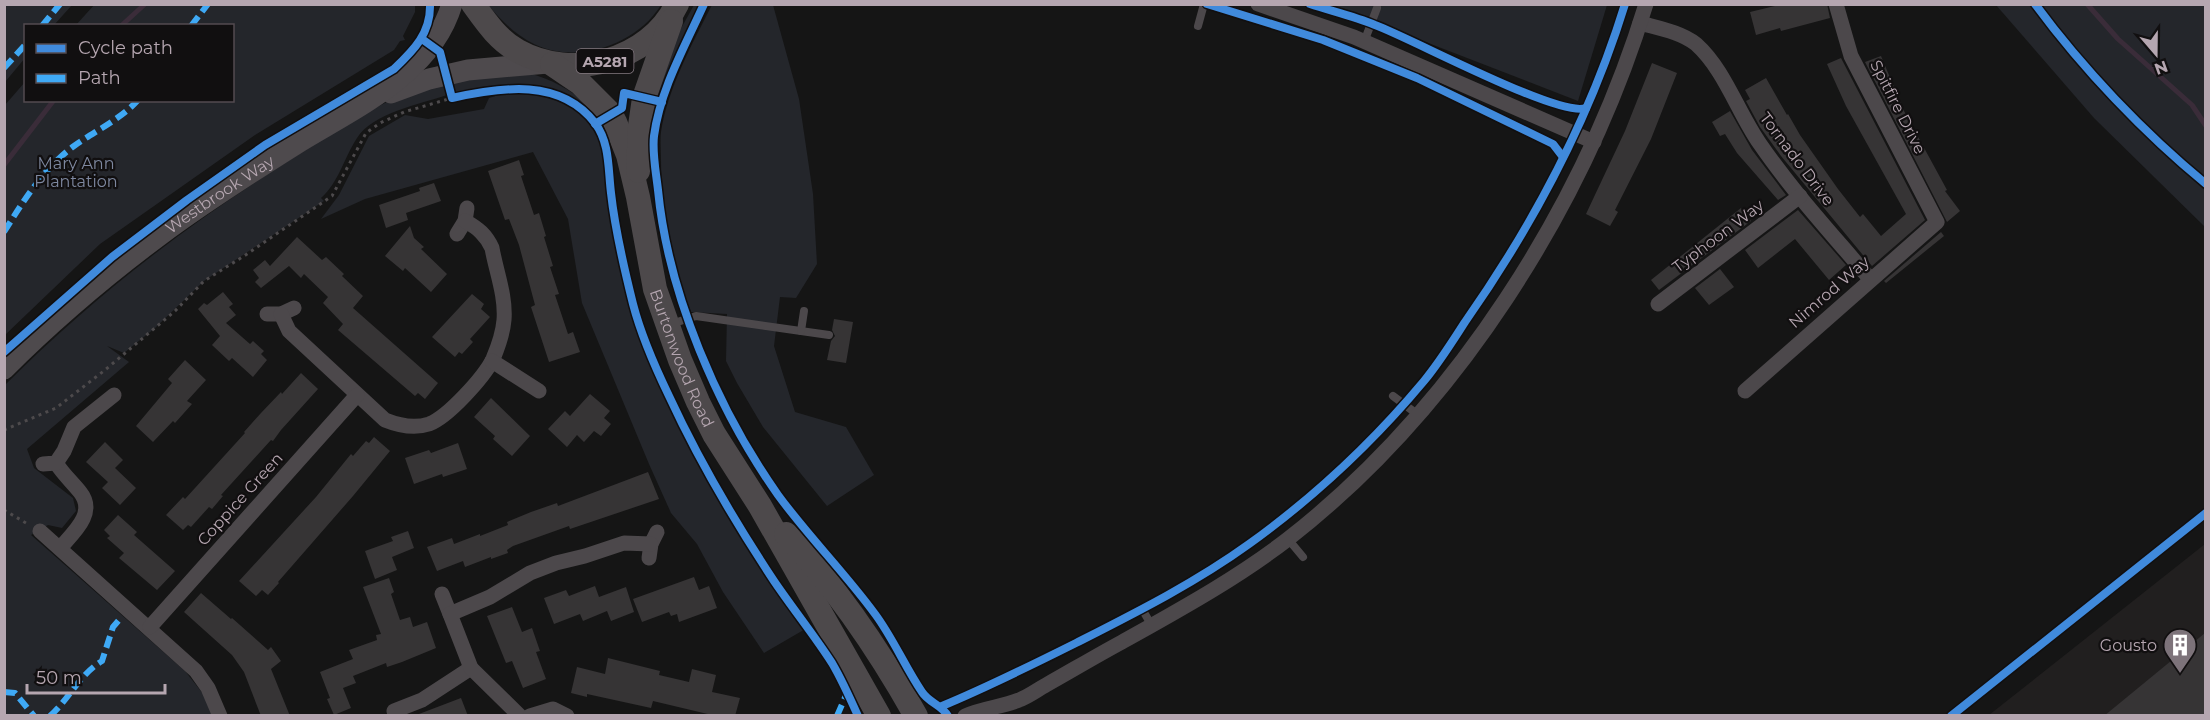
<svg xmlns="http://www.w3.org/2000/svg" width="2210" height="720" font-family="Montserrat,sans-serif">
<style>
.built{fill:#211f1f}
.green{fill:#24262b}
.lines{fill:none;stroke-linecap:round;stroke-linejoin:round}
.stream{stroke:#3a2c39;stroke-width:5}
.building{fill:#363435}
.path{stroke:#4d4a4c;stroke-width:3;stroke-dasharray:3 4.5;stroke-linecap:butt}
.lane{stroke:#4c484b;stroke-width:8}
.street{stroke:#4c484b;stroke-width:15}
.secondary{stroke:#4e4a4d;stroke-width:21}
.primary{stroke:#4d494b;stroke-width:24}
.quiet{stroke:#3fa9f5;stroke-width:6;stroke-dasharray:12 6;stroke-linecap:butt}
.cycleway-casing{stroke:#110f10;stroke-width:11}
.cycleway{stroke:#408adc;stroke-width:8}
.labels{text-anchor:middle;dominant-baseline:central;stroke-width:4.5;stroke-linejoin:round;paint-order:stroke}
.shield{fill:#110f10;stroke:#847980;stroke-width:1.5}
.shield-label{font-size:15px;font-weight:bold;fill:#b5a6b0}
.street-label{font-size:16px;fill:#b5a6b0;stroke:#110f10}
.park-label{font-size:16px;fill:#7e88a0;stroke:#110f10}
.poi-label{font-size:16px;fill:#b5a6b0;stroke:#110f10;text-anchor:end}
</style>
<rect width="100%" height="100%" fill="#151515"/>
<path class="built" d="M 2205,544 L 2205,715 L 1989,715 Z"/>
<g class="green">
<path d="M 5,4 L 72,5 L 54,25 L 26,26 L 25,58 L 5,82 Z"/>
<path d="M 95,4 L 415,4 L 415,12 L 403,36 L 405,40 L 400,41 L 394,50 L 255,135 L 100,244 L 5,335 L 5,105 L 25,82 L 26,100 L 232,100 L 232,26 L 76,25 Z"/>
<path d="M 488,5 L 661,5 C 636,45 577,65 534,44 C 514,34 502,21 488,5 Z"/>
<path d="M 694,5 L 699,5 L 659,96 L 652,95 L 673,43 Z"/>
<path d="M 712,5 L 773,5 L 799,99 L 813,194 L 817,264 L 796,298 L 780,297 L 774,346 L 795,412 L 846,427 L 874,475 L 827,506 L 763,427 L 737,383 L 726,361 L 727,314 L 691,312 C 672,263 661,212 661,160 C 661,151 660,141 661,132 C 668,88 692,44 712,5 Z"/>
<path d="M 1330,5 L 1607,5 L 1578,101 Z"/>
<path d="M 1996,5 L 2205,5 L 2205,227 L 2094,118 Z"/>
<path d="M 528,73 C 552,79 570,90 589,105 L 587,107 C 576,101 566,93 554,89 C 523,80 486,87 456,93 L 452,79 Z"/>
<path d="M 443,81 L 447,95 C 420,104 373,113 357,138 C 344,158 339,182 321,198 L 324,201 L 204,281 L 155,328 L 124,353 L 107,346 L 129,362 L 27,449 L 34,468 L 73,498 L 76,511 L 62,528 L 48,525 L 31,535 L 185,671 L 204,695 L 214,715 L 5,716 L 5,385 C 89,301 181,229 282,165 C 316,143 351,119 387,102 C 405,94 425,88 443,81 Z"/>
<path d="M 505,93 C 520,95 536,92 550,95 C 562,96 588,115 595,124 C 614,147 615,217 621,247 C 623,259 626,271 628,283 C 657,411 738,519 807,628 L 764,653 L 723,592 L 697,544 L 671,513 L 649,464 L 582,303 L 568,219 L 533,152 L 365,199 L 321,219 L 339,195 L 369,136 L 405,115 L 428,119 L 484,109 L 489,98 Z"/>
</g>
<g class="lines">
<g class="stream">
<path d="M 2087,4 L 2118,39 L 2192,105 L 2206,126"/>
<path d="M 121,26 L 145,4"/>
<path d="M 4,165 L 54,100"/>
</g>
</g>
<g class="building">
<path d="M 1783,4 L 1827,4 L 1830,18 L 1781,31 L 1780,28 L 1756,35 L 1750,12 Z"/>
<path d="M 1881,56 L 1904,111 L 1947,190 L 1945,191 L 1960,211 L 1947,222 L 1865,62 Z"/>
<path d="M 1841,58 L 1925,220 L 1872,266 L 1781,156 L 1760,127 L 1746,101 L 1750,99 L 1745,90 L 1766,78 L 1787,115 L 1788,114 L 1800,135 L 1838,189 L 1860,217 L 1863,214 L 1881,236 L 1906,214 L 1846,106 L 1827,64 Z"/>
<path d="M 1652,63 L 1677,73 L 1651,139 L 1615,210 L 1618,212 L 1610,226 L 1586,214 L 1625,131 Z"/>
<path d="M 1730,111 L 1752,150 L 1786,195 L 1778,200 L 1737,153 L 1725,134 L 1720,136 L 1712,122 Z"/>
<path d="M 519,160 L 524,175 L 521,176 L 534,215 L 539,213 L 546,236 L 544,237 L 553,266 L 550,267 L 559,294 L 555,295 L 568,334 L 573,332 L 580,352 L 549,362 L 531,307 L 535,305 L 519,245 L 509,219 L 505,220 L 488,171 Z"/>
<path d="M 434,183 L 441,201 L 406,213 L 408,220 L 386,228 L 379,205 L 420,191 L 419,188 Z"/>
<path d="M 1741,208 L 1751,221 L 1659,290 L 1651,280 Z"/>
<path d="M 1798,210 L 1846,265 L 1829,280 L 1795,239 L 1758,268 L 1745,250 Z"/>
<path d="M 410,226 L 414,238 L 424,247 L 421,249 L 447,274 L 431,292 L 405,268 L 403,271 L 385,256 Z"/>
<path d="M 1941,232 L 1944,236 L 1886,283 L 1884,281 Z"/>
<path d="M 297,237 L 322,260 L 326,257 L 344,274 L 342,276 L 363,296 L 353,308 L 438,383 L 425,399 L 418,393 L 415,396 L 338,330 L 343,324 L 323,303 L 328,297 L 304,274 L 301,278 L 289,266 L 261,288 L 255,282 L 259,278 L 253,270 L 265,260 L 270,266 Z"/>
<path d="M 1720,269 L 1734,287 L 1709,305 L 1695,288 Z"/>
<path d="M 223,292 L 233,304 L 229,307 L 236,315 L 226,323 L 250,344 L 253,341 L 264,351 L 261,354 L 267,360 L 253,377 L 232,358 L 229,361 L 212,345 L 220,336 L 198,309 L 204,303 L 207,305 Z"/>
<path d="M 472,294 L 484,304 L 481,309 L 490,317 L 470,339 L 473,342 L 462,354 L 459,352 L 455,357 L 432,337 Z"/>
<path d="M 834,319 L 853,322 L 846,363 L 827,360 L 831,341 L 835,336 L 832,330 Z"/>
<path d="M 185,360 L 206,380 L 187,401 L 192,404 L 175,423 L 173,421 L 153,442 L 136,426 L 172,383 L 168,379 Z"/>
<path d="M 301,373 L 318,389 L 281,430 L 273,441 L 271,440 L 221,495 L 223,496 L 212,509 L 209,507 L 191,527 L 188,525 L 183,530 L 166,515 L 183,497 L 185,499 L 245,433 L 244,432 L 261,413 L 281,392 L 282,394 Z"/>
<path d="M 590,394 L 610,411 L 604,418 L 611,424 L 601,436 L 594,431 L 584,442 L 577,435 L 567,447 L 548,429 L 565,411 L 570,416 Z"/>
<path d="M 491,398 L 530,436 L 512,456 L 493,439 L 495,436 L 474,417 Z"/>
<path d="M 374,437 L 390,451 L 353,496 L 278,582 L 279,583 L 268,595 L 262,590 L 256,596 L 239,581 L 316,497 L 351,454 L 353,456 L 366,441 L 369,443 Z"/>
<path d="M 105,442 L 123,460 L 115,468 L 136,488 L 120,505 L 102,488 L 108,482 L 86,462 Z"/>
<path d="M 458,443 L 467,469 L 443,477 L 442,474 L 414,484 L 405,458 L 429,450 L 431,453 Z"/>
<path d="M 648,472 L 659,499 L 570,529 L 569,526 L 513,546 L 507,550 L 508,553 L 491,559 L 491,557 L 465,567 L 463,561 L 437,571 L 427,547 L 452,538 L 454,544 L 480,534 L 480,536 L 508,525 L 507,522 L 531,512 L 557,503 L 558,506 Z"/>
<path d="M 118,515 L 137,532 L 134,535 L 175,571 L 157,590 L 119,558 L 124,553 L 107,538 L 110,536 L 104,530 Z"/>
<path d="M 408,531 L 414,548 L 392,557 L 397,570 L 375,579 L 365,551 L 393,541 L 391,537 Z"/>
<path d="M 694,577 L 699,590 L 709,586 L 717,608 L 679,622 L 677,614 L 671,616 L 669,612 L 642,622 L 633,599 Z"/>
<path d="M 389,578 L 394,592 L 391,594 L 400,620 L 410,617 L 413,627 L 427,622 L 436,648 L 402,662 L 387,667 L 386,663 L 353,676 L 356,683 L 343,688 L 351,708 L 334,715 L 327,699 L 330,698 L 320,672 L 353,659 L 349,650 L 377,640 L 376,635 L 381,634 L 363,587 Z"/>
<path d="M 595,586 L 599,597 L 626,587 L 634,612 L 611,621 L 607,611 L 583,621 L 580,614 L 554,624 L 544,598 L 566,590 L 569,596 Z"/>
<path d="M 201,593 L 231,619 L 232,618 L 268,650 L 271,647 L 281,661 L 271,669 L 290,716 L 261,716 L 244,672 L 232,655 L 184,612 Z"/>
<path d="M 512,607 L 522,632 L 532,628 L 540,651 L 536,652 L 546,679 L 523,688 L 512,661 L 506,663 L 487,616 Z"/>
<path d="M 2205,633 L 2205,716 L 2104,716 Z"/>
<path d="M 608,658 L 660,671 L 659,675 L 689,682 L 692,669 L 716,675 L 712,692 L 740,698 L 735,716 L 716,716 L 653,701 L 651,708 L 587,694 L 587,697 L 571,693 L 577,667 L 605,674 Z"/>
<path d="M 461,698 L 468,716 L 419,716 L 419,714 Z"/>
</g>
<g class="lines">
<g class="path">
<path d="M 4,430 L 56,408 L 105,370 L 175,311 L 204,281 L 244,256 L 332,196 L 366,133 L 380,123 L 404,112 L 452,98"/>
<path d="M 4,510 L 26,523"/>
</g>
<g class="lane">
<path d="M 1198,26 L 1204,4"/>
<path d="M 1364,42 L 1377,8"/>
<path d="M 671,324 L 696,316 L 829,335"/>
<path d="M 801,331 L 804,311"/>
<path d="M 1393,396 L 1417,414"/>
<path d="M 1288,539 L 1303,557"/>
<path d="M 1142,609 L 1152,626"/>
</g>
<g class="street">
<path d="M 1258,4 L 1354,37 L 1594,142"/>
<path d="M 1640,23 C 1658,28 1681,32 1696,44 C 1725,70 1738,113 1760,144 C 1793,192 1833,235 1870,279"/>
<path d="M 457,234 L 465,221 L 467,208"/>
<path d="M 1658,304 L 1800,196"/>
<path d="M 267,314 L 281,314 L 294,308"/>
<path d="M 281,314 L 289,331 L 385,420 C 400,426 414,429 429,424 C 448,417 484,377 493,359 C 498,347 503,333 504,320 C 506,296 496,271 492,248 C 486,235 478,228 465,221"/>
<path d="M 492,361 L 539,391"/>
<path d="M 1745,391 L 1937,222 L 1851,56 L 1836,4"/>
<path d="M 56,463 C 63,474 72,482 80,492 C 97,513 73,533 60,548"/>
<path d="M 43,464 L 56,463 L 64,451 L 74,427 L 114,395"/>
<path d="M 40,531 L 196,671 L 208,688 L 220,716"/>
<path d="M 649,558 L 651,544 L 657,532"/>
<path d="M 442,594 L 450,614"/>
<path d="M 150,627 L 357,395"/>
<path d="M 394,711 L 422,700 L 471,668"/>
<path d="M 520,716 L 471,668 L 450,614 L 490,597 L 530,573 L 556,563 L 585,556 L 624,543 L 651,544"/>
<path d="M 530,716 L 553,709 L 567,716"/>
<path d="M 965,716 C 983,708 1002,707 1019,700 C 1028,697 1037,690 1046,685 C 1071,671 1096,656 1122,642 C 1179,610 1236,579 1288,539 C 1455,409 1584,206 1646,4"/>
</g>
<g class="secondary">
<path d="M 391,93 L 429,79 L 468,70 L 548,63"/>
<path id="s1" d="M 4,369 C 52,321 105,276 160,235 C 203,203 250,173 296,144 C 354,108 431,75 452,4"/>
</g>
<g class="primary">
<path d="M 473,4 C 486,22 498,40 518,51 C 572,81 649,62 677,4"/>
<path id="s2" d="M 552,64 L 580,83 L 611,114 L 615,122 L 628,155 L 638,197 L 655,289 L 680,360 L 698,402 L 714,434 L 760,506 L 879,716"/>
<path d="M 638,171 L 640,126 L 644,98 L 671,21"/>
<path d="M 786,534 C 838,589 879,650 916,716"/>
</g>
<g class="quiet">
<path d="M 42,26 L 60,4"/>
<path d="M 191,26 L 208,4"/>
<path d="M 4,68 L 26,44"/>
<path d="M 4,232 C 24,200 44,168 74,146 C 95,131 121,119 138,100"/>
<path d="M 4,692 L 15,693 L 34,716"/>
<path d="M 50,716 C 70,698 79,675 102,661 L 113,627 L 119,620"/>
<path d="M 837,716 L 847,693"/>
</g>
<defs>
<g id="cycleway">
<path d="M 704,4 C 685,46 660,90 654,136 C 652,153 656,172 658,190 C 668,294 718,410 778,495 C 808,536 845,573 875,614 C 893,638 905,667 922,692 C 929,703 941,704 948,716"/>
<path d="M 1207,4 L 1323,40 L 1417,78 L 1553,144 L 1563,157"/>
<path d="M 1310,4 C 1331,11 1354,16 1375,25 C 1411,38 1559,118 1586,108"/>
<path d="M 2035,4 C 2083,69 2144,133 2206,184"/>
<path d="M 422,39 L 440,52 L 452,98 C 502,87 560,78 595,123 C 610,143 608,169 611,193 C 615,230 624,268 633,304 C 641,335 655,367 669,396 C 699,461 735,522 774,581 C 793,609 814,635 832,663 C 842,680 850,698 858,716"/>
<path d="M 595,124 L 622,108 L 624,93 L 662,102"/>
<path d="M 4,352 L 112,257 L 187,200 L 265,145 L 394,69 C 414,50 431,33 430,4"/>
<path d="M 942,706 C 988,687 1032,665 1076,643 C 1135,613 1195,583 1249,544 C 1313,498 1373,442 1424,381 C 1439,363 1452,342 1465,322 C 1533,225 1590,118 1625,4"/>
<path d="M 1951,716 L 2206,513"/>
</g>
</defs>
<use href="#cycleway" class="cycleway-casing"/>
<use href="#cycleway" class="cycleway"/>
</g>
<defs>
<symbol id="building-pin" viewBox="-11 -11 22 30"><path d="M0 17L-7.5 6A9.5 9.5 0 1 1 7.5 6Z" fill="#7d737a" stroke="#110f10"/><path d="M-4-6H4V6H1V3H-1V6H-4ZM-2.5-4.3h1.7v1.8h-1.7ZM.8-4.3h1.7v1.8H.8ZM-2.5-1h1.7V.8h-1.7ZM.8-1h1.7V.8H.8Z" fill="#fff"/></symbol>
</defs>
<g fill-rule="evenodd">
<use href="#building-pin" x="2161" y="626" width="38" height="52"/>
</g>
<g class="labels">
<rect class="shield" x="576.5" y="49" width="57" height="24" rx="4.5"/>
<g class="shield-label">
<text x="605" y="61">A5281</text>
</g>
<g class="street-label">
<text transform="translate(1898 107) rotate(63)">Spitfire Drive</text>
<text transform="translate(1797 159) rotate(53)">Tornado Drive</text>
<text stroke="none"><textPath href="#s1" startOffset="278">Westbrook Way</textPath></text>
<text transform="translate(1718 236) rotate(-37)">Typhoon Way</text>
<text transform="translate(1829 292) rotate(-41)">Nimrod Way</text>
<text stroke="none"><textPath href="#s2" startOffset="333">Burtonwood Road</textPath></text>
<text transform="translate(240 499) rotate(-48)">Coppice Green</text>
</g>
<g class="park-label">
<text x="76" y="163">Mary Ann<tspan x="76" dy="18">Plantation</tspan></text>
</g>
<g class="poi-label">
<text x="2157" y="645">Gousto</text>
</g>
</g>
<rect width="2210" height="720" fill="none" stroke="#b5a6b0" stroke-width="12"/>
<rect x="24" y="24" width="210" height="78" fill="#110f10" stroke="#534b50" stroke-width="1.5"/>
<rect x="36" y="44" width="30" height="9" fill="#408adc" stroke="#534b50" stroke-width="1.5"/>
<text x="78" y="54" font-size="18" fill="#b5a6b0">Cycle path</text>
<rect x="36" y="74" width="30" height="9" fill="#3fa9f5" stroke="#534b50" stroke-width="1.5"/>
<text x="78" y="84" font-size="18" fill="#b5a6b0">Path</text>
<g transform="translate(2156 54) rotate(160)" stroke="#110f10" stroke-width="4.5" paint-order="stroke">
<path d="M0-4.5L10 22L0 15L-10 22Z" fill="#b5a6b0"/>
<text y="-9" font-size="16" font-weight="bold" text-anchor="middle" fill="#b5a6b0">N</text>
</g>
<path d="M27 684v9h138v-9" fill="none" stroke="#b5a6b0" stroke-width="3"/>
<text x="36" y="684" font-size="18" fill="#b5a6b0" stroke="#110f10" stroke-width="4.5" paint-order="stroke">50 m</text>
</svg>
